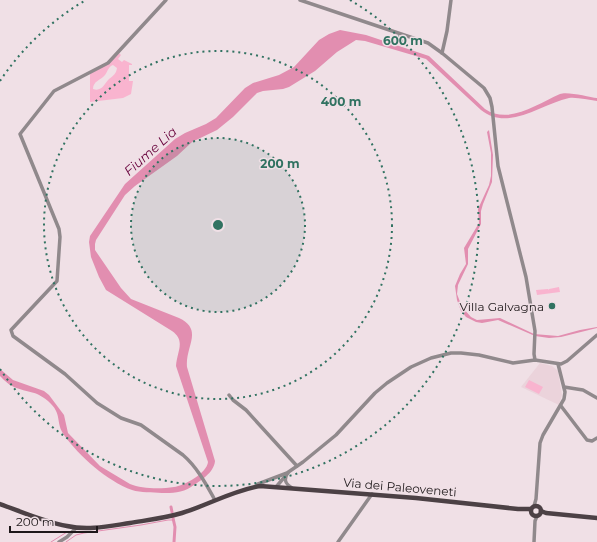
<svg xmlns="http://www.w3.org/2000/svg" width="597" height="542" font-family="Montserrat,sans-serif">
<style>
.built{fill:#ebd3db}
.green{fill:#f9b4cf;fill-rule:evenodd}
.water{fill:#e28eb0}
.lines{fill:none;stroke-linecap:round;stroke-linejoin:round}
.stream{stroke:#e28eb0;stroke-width:1}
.canal{stroke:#e28eb0;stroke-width:3}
.minor{stroke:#90898c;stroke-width:3.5}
.major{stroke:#4c4145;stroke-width:4.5}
.ring{fill:none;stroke:#317261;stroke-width:2;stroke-dasharray:2 4}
.poi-dot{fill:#317261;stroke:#f0e0e6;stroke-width:1.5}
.labels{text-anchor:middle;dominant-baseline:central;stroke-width:3;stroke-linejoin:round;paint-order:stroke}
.poi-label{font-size:12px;fill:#1e181a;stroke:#f0e0e6;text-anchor:end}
.street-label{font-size:12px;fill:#1e181a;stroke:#f0e0e6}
.water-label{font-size:13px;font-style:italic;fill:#67003b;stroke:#f0e0e6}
.centre{fill:#317261;stroke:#f0e0e6;stroke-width:2}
.ring-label{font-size:12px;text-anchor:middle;font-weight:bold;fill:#317261;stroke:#f0e0e6;stroke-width:3;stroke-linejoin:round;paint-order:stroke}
</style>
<rect width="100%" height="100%" fill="#f0e0e6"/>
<path class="built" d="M 540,363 L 552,366 L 558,371 L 562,395 L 559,405 L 521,387 Z"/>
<g class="green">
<path d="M 118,52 L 121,55 L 118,59 L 122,62 L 124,60 L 132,64 L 132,65 L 129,65 L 129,81 L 133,81 L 131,94 L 123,98 L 90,102 L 90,73 L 105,65 ZM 113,65 L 117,68 C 116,74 114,75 109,79 C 104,84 102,92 93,89 C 93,81 101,80 105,75 C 108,71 108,67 113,65 Z"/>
<path d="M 559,287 L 560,292 L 537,295 L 536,290 L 548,289 L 549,290 L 549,289 Z"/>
<path d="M 529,380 L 543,387 L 539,394 L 525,387 Z"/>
</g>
<g class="water">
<path d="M 340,30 L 366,35 L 429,56 L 485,109 C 509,125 537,104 560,94 C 567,91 589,97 597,98 L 597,101 C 588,100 577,97 569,98 C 541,104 508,132 481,110 L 426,59 L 365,41 L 356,40 L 337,52 L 315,71 L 289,87 L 283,89 L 263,91 L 257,93 L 233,117 L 217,130 L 192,142 L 177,156 L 135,186 L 125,195 L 96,240 L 95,244 L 95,250 L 121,288 L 131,299 L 179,318 C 204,330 185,346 187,367 L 215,461 C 214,473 200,481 191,487 C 182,493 172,493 162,493 C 152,492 141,493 132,490 C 107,481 79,456 64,435 C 55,422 63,414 48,401 C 35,390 28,393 14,387 C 9,385 4,380 0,376 L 0,369 L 13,380 L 44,391 L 49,395 L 64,415 L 68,433 L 100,466 L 130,484 C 142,489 161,489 174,487 C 184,486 207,473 208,462 L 176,366 C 177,351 186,341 172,331 L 106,290 L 99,277 L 91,257 L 89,242 L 90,236 L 125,184 L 175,139 L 185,133 L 206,124 L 216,118 L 245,88 L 253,83 L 279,75 L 294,67 L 319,40 L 329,34 Z"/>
<path d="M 489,130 L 493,155 L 492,182 L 483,204 L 481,211 L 481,224 L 468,249 L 468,264 L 458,285 L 457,294 L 462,307 L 471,317 L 477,320 L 500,318 L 534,334 L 558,336 L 580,330 L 597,327 L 597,328 L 561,337 L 549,338 L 535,336 L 498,320 L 482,323 L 476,322 L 466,317 L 461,311 L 457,300 L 455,286 L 460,274 L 466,264 L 464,248 L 479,223 L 478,209 L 489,185 L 491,176 L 491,153 L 487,132 Z"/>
</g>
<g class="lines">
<g class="stream">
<path d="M 51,542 L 67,532"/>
<path d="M 66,542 L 76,535 L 84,533 L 141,525 L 168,520 L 172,520 L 174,522"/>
</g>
<g class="canal">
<path d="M 171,507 L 172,512"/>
<path d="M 173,518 L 175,527 L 174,542"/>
</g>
<g class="minor">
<path d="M 166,0 L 108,63 L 54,91 L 20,134 L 59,229 L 60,237 L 57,281 L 11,330 L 13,336 L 65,374 L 97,403 L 121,418 L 141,425 L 183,455 C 197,467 206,484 215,500"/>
<path d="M 300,0 L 428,43 L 442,53 L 484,88 L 490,98 L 492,107 L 498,166 L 526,277 L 535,331 L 534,354 L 535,360"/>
<path d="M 442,53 L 447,31 L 451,0"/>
<path d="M 564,387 L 583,390 L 597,398"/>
<path d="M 229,395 L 233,400 L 246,410 L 297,466"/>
<path d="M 561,406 L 587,440 L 592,441 L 597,438"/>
<path d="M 286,476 C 284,482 287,485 292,488"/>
<path d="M 255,487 L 258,484 L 287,473 L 303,462 L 336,435 L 375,393 L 387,383 L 411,367 L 431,358 L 451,353 L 461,353 L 479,355 L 513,363 L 535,360 L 561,364 L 567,361 L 597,335"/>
<path d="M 276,487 L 288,473"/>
<path d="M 534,506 L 536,499 L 540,443 L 543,435 L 564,399 L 565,392 L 558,364"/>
<path d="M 59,542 L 67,537 L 76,528"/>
<path d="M 338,542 L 372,494"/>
<path d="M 534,542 L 535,521 L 537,516"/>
</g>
<g class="major">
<path d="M 0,504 C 22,512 44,522 67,526 C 88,531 110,526 130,523 C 148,520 165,518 182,513 C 208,505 232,491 260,486 L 416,498 L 518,509 L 531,509"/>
<circle cx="536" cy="511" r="5"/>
<path d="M 541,511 L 546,513 L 597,518"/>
</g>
</g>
<circle cx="218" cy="225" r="87" fill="#317261" fill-opacity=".12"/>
<g class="ring">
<circle cx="218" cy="225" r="87"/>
<circle cx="218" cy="225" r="174"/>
<path d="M0 81A261 261 0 0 1 86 0M350 0A261 261 0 1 1 0 369"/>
</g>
<circle class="poi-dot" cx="552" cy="306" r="4"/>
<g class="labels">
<g class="poi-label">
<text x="544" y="306">Villa Galvagna</text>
</g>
<g class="street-label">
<text transform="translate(400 487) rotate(5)">Via dei Paleoveneti</text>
</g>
<g class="water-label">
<text transform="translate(150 151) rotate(-42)">Fiume Lia</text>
</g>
</g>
<circle cx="218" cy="225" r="6" class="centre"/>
<g class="ring-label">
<text x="403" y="45">600 m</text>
<text x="341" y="106">400 m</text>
<text x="280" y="168">200 m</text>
</g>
<path d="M10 526v6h87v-6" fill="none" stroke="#1e181a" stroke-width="2"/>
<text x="16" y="526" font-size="12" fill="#1e181a" stroke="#f0e0e6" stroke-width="3" paint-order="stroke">200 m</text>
</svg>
